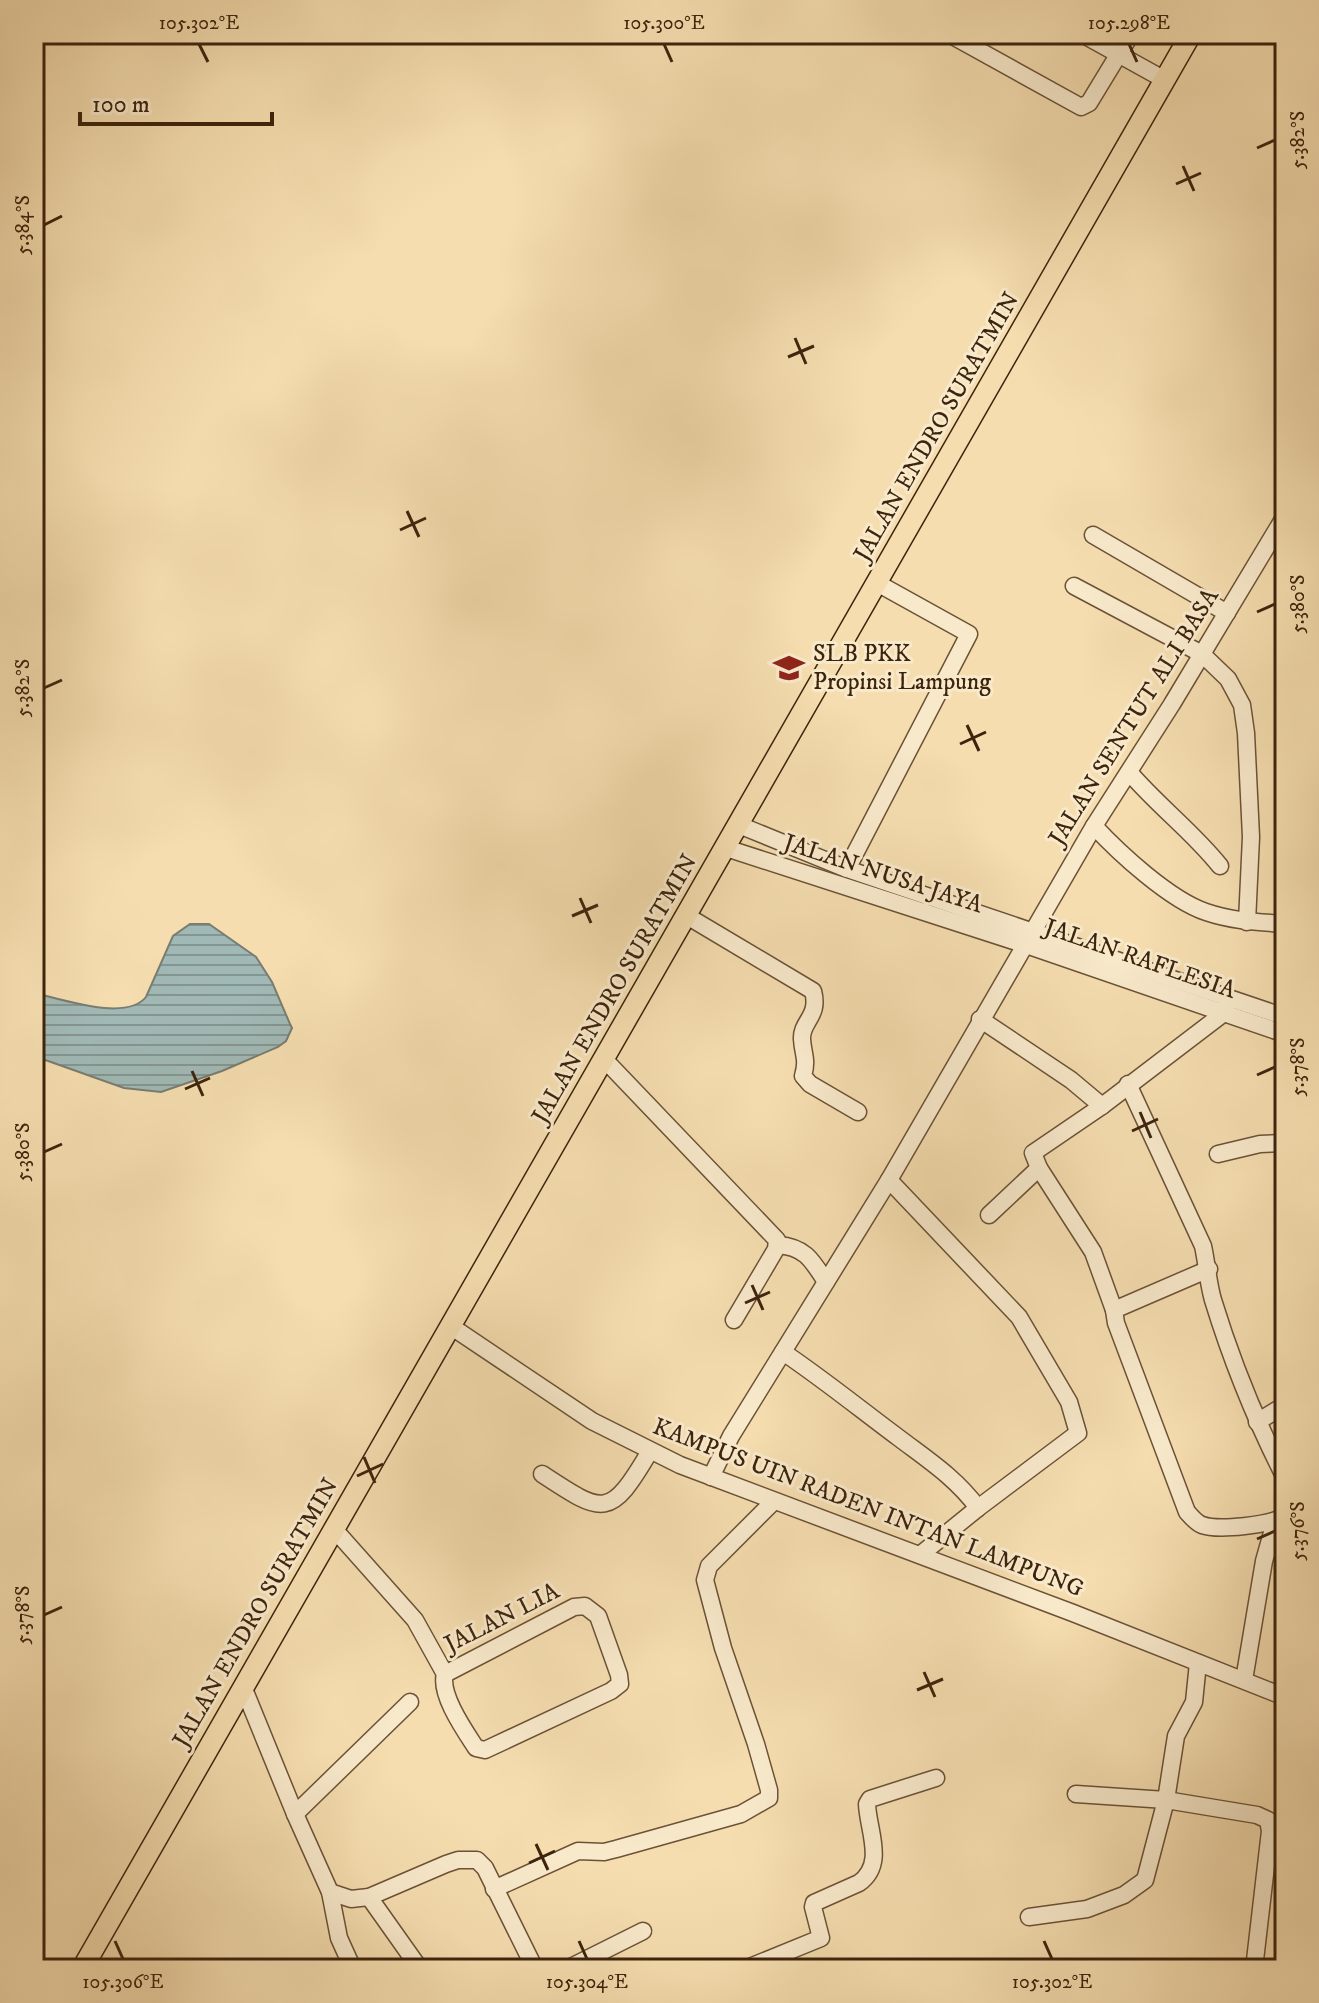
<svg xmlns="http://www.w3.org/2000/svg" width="1319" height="2003" font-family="'IM FELL DW Pica',serif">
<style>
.water{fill:url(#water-rules);stroke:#797d72;stroke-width:2}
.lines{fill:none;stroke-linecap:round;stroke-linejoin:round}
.minor-casing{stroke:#6b5236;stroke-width:19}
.major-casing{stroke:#3d240d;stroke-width:23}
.minor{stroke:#f8e9cb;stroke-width:16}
.major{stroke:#f5ddaf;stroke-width:20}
.ticks{fill:none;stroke:#3d240d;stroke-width:3}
.labels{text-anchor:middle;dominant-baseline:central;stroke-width:6;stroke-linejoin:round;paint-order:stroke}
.street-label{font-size:24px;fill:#3d240d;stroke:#f8e9cb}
.poi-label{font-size:24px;fill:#3d240d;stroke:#f8e9cb;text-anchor:start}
.neatline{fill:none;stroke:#3d240d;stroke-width:3}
.ticks-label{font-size:20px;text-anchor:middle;fill:#3d240d}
</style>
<defs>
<pattern id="water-rules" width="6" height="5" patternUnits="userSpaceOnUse" patternTransform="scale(2)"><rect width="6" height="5" fill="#a1b9b6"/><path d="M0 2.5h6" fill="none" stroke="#849692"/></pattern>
</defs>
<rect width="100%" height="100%" fill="#f5ddaf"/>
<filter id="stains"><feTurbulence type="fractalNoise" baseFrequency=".0025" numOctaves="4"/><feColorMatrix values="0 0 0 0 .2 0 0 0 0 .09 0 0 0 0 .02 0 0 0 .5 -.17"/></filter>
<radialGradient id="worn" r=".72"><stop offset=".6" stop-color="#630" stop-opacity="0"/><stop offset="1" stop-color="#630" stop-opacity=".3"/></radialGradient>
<path class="water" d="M 190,924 L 209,924 L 256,957 L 272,982 L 290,1024 L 292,1028 L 286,1041 L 278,1047 L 222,1071 L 161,1092 L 124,1088 L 34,1056 L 34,993 C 62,999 126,1022 146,997 L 173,936 Z"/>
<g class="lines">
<defs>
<g id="minor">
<path d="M 949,34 L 1081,107 L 1089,103 L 1131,34"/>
<path d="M 1082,34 L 1165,80"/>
<path d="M 1093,535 L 1227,613"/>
<path d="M 1074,586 L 1202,654 L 1228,679 L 1242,705 L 1246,733 L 1251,837 L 1247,922"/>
<path d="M 1129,772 C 1158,806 1193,832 1220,866"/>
<path d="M 739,825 L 847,869 L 1285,1017"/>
<path d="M 1094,826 C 1119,853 1170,900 1206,912 C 1232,921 1258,922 1285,924"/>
<path d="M 726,848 L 1026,945 L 1285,1034"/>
<path d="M 847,869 L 969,634 L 877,583"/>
<path d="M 687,916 L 813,991 C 820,1017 801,1021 802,1039 C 803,1056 808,1058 803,1076 L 810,1084 L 858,1112"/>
<path d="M 980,1019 L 1071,1080 L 1102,1106"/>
<path d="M 605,1060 L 777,1240 L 776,1249 L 734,1320"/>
<path d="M 1128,1084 L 1203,1246 C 1207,1264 1208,1283 1213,1300 C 1232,1362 1256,1421 1285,1478"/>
<path d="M 1218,1154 L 1260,1144 L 1285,1143"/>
<path d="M 889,1180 L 1019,1317 L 1069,1402 L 1078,1433 L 978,1508 L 920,1555"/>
<path d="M 989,1215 L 1039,1168"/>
<path d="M 778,1245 C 805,1247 812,1260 826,1282"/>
<path d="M 1209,1269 L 1114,1310 L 1116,1323 L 1187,1512 C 1192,1517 1195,1522 1202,1525 C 1218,1531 1271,1525 1285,1516"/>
<path d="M 1114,1310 L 1093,1252 L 1039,1168 L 1033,1153 L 1102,1106 L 1224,1013 L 1226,1006"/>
<path d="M 452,1327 L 592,1421 L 680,1465 L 1073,1613 L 1285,1697"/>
<path d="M 783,1352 C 823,1379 860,1409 899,1438 C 928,1460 956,1478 978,1508"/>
<path d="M 1257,1422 L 1285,1405"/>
<path d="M 542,1474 C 604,1515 610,1519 650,1451"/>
<path d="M 711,1477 L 731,1436 L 889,1180 L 1094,826 L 1172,704 L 1285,516"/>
<path d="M 334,1529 L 415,1620 L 445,1674 C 439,1694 465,1731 476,1748 L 485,1750 L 611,1691 L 620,1684 L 619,1675 L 598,1616 L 585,1606 L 574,1607 L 445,1674"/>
<path d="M 1244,1680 L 1264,1561 L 1275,1522"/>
<path d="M 244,1689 L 295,1814 L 330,1892 L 351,1899 L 369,1897 L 446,1864 L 458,1860 L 477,1860 L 485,1868 L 535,1969"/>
<path d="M 1076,1794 L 1166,1800 L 1257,1815 L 1268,1820 L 1270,1831 L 1254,1969"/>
<path d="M 295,1814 L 410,1702"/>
<path d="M 494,1889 L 578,1851 L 604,1852 L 616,1849 L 741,1814 L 769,1798 L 769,1790 L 756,1744 L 723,1648 L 705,1580 L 709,1566 L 774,1501"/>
<path d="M 330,1892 L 339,1938 L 353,1969"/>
<path d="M 369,1897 L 420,1969"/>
<path d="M 1029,1917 L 1087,1909 L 1124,1895 L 1145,1880 L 1166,1800 L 1176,1736 L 1194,1702 L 1198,1663"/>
<path d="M 567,1969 L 643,1931"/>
<path d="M 745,1969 L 821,1938 L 813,1907 L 814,1903 L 859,1883 C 886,1864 868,1831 867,1804 L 870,1799 L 936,1778"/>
</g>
<path id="major" d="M 82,1969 L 1191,34"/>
</defs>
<use href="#minor" class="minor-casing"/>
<use href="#major" class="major-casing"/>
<use href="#minor" class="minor"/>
<use href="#major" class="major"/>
</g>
<path class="ticks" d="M 199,44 L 208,62M 664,44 L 672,62M 1129,44 L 1137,62M 1257,148 L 1275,140M 1183,166 L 1194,191M 1176,184 L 1201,173M 44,225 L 62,216M 795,338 L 806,364M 788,357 L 814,346M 407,511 L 419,537M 400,530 L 426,518M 1257,612 L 1275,604M 44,688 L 62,680M 967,725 L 979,751M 960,744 L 986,732M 580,898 L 591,923M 572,916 L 598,905M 192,1071 L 203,1096M 1257,1075 L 1275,1067M 185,1089 L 210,1078M 1140,1112 L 1151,1138M 1132,1131 L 1158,1119M 44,1152 L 62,1144M 752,1285 L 763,1310M 745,1303 L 770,1292M 364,1457 L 375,1483M 357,1476 L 383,1464M 1257,1539 L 1275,1531M 44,1615 L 62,1607M 924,1672 L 935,1697M 917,1690 L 943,1679M 536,1844 L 548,1870M 529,1863 L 555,1851M 115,1941 L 123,1959M 579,1941 L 587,1959M 1044,1941 L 1052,1959"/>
<defs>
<symbol id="school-bare" viewBox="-9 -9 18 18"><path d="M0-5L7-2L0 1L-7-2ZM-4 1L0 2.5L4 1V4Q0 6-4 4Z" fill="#8f2418" stroke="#f8e9cb" stroke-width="2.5" paint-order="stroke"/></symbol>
</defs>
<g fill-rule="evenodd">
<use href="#school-bare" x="767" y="646" width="44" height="44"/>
</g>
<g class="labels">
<g class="street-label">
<text transform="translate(937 427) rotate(-60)">JALAN ENDRO SURATMIN</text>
<text transform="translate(1134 717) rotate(-58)">JALAN SENTUT ALI BASA</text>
<text transform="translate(883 874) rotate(18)">JALAN NUSA JAYA</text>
<text transform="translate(1140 959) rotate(19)">JALAN RAFLESIA</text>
<text transform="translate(615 989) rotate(-60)">JALAN ENDRO SURATMIN</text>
<text transform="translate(868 1508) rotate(21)">KAMPUS UIN RADEN INTAN LAMPUNG</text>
<text transform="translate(256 1613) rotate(-60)">JALAN ENDRO SURATMIN</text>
<text transform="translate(502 1618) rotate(-27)">JALAN LIA</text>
</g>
<g class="poi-label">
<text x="813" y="654">SLB PKK<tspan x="813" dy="28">Propinsi Lampung</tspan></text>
</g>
</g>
<rect width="1319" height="2003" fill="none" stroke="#f5ddaf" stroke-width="88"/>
<path d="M80 112v12h192v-12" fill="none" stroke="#3d240d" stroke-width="4"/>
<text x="92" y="112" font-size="24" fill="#3d240d" stroke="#f8e9cb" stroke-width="6" paint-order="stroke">100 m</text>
<rect x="44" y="44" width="1231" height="1915" class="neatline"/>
<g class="ticks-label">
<text x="199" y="29">105.302°E</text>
<text x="664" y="29">105.300°E</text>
<text x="1129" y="29">105.298°E</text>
<text transform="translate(1297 140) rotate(-90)" y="7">5.382°S</text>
<text transform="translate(22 225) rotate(-90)" y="7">5.384°S</text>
<text transform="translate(1297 604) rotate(-90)" y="7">5.380°S</text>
<text transform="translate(22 688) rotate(-90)" y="7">5.382°S</text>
<text transform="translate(1297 1067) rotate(-90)" y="7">5.378°S</text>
<text transform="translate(22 1152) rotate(-90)" y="7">5.380°S</text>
<text transform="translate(1297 1531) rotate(-90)" y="7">5.376°S</text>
<text transform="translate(22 1615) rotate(-90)" y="7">5.378°S</text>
<text x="123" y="1988">105.306°E</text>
<text x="587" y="1988">105.304°E</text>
<text x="1052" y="1988">105.302°E</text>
</g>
<rect width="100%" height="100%" filter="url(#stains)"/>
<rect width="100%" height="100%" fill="url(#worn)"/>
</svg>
